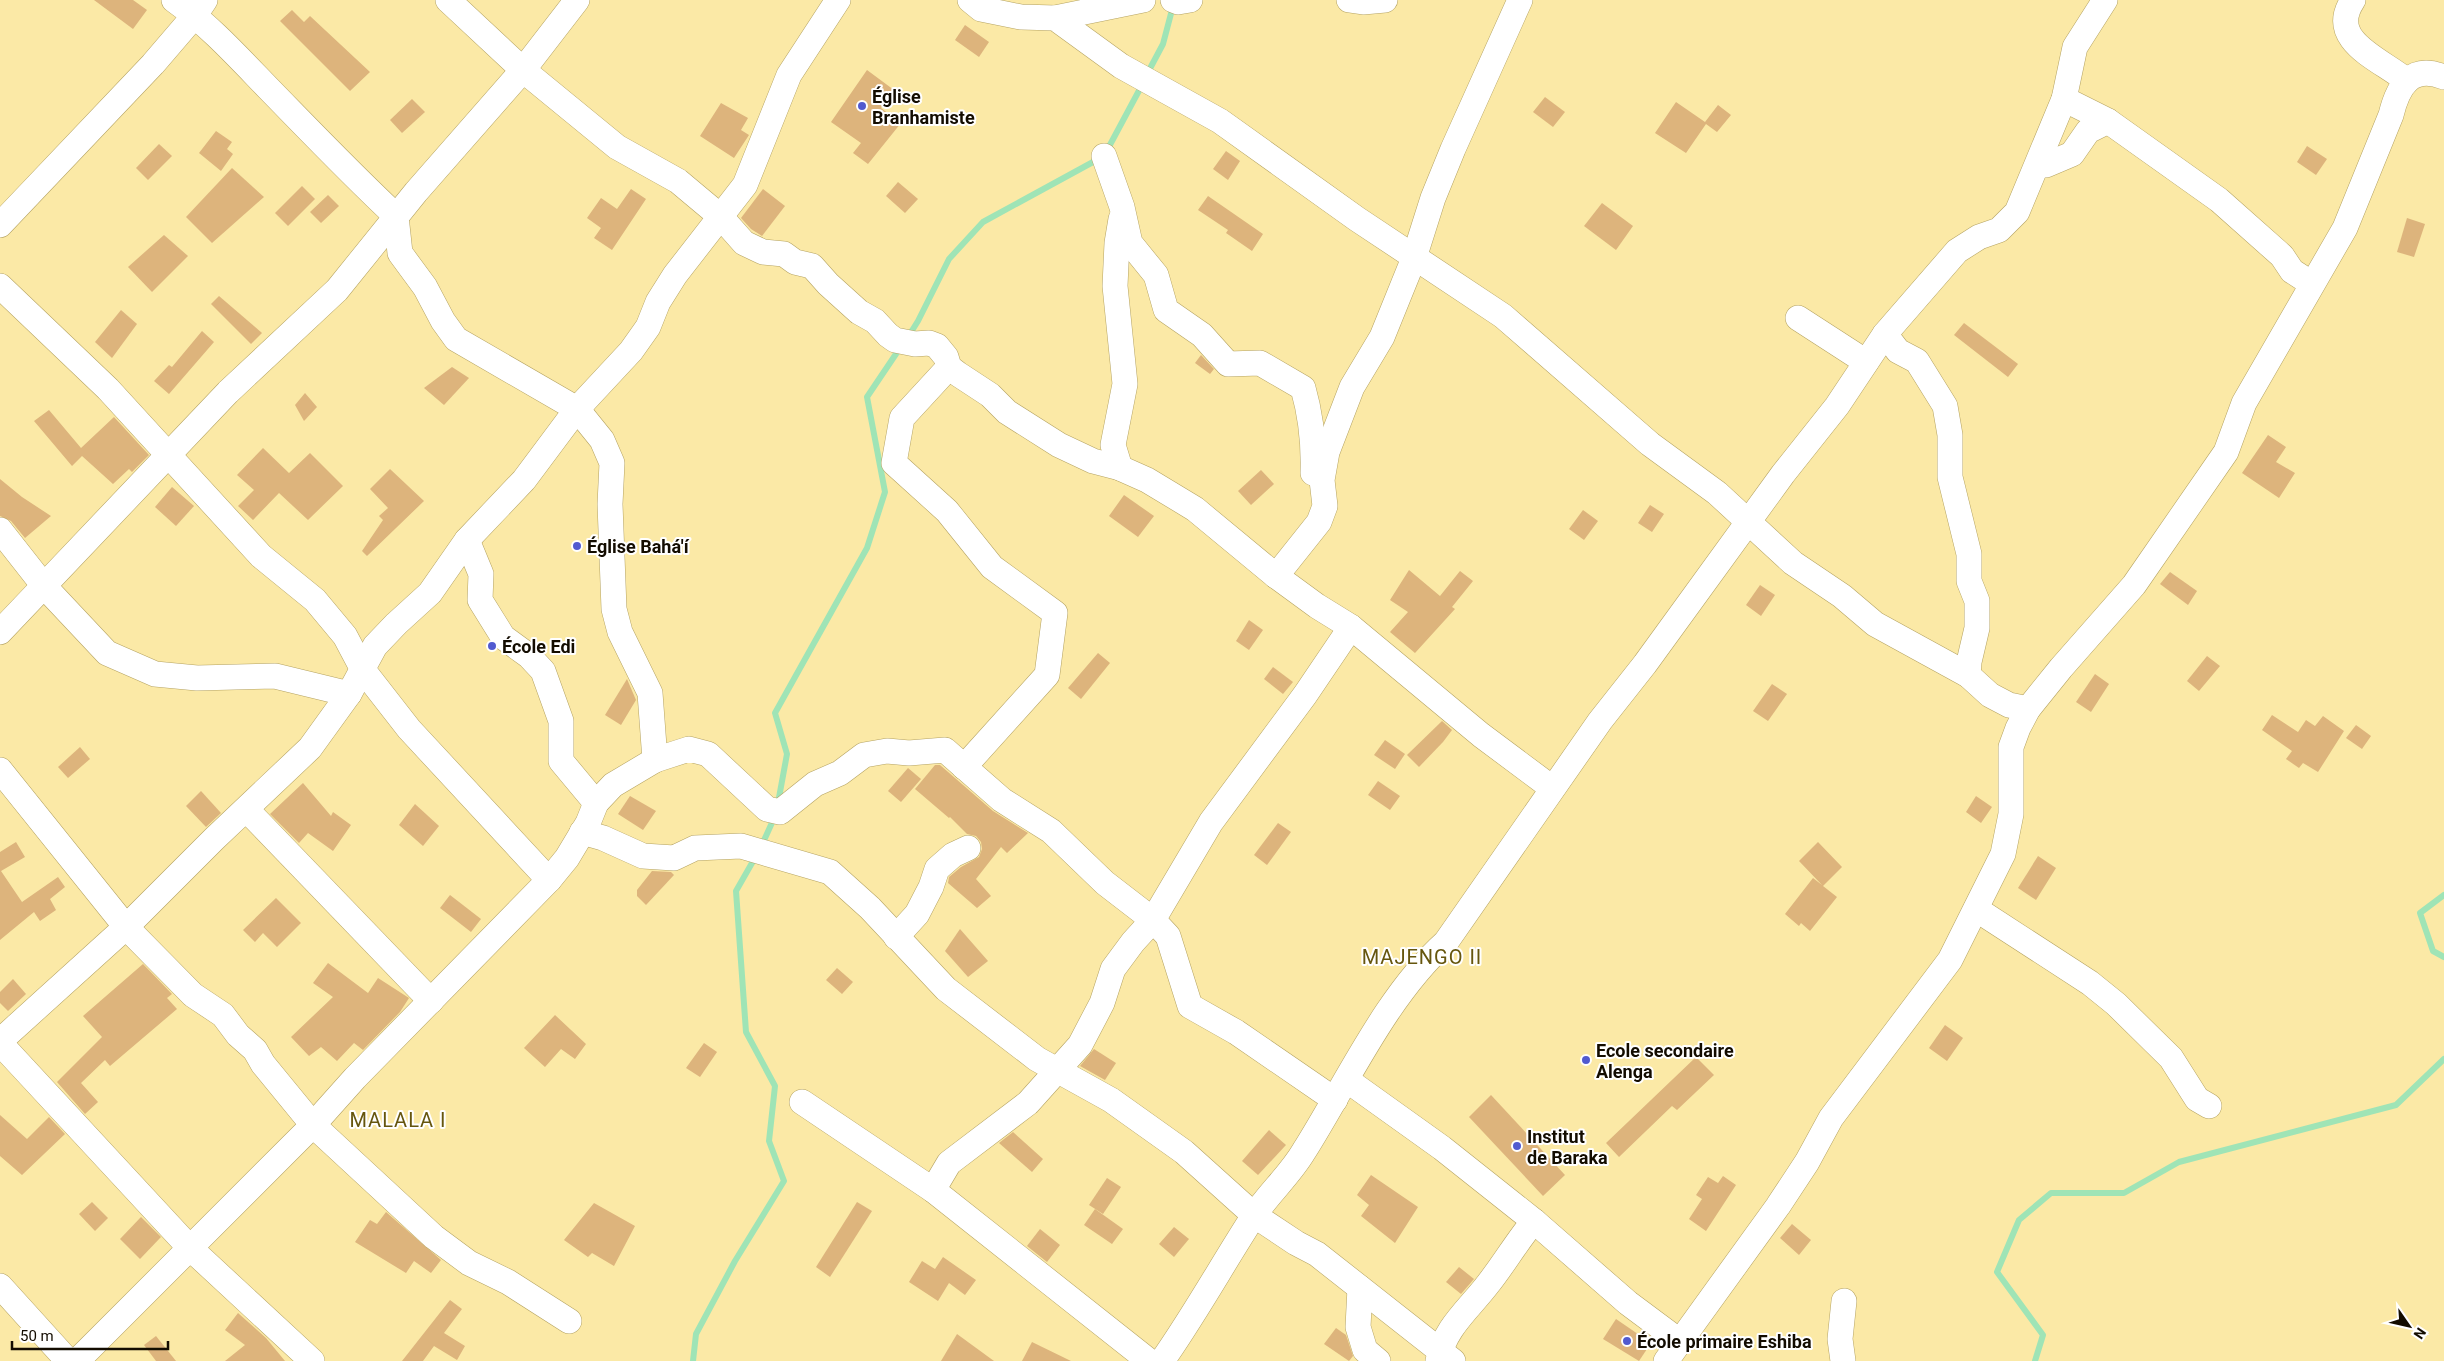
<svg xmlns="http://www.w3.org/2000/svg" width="2444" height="1361" font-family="Roboto,sans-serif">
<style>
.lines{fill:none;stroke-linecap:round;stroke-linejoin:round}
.stream{stroke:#9fe4b6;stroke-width:6}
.building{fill:#ddb47c}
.minor-casing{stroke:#b5a362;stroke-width:26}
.minor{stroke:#fff;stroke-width:25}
.poi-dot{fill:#515ad0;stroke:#fff;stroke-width:2}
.labels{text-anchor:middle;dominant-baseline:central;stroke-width:4;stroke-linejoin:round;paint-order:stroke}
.poi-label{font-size:18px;font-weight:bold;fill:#130c00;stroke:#fff;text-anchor:start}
.quarter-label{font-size:20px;letter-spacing:1px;fill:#66560e;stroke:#fff}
</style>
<rect width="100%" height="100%" fill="#fbe9a6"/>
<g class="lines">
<g class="stream">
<path d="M 1146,76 L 1163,44 L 1173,6"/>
<path d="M 908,337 L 918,321 L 949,259 L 983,222 L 1104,156 L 1142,85"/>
<path d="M 778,803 L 787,754 L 775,713 L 867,548 L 885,492 L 867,397 L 900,348"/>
<path d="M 761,847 L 775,816"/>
<path d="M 2444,895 L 2420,913 L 2433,951 L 2444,957"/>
<path d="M 693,1361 L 696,1334 L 735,1261 L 784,1181 L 769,1141 L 775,1086 L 746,1032 L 736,891 L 756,856"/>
<path d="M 2035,1361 L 2043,1335 L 1997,1272 L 2019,1220 L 2051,1193 L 2124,1193 L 2179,1162 L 2396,1105 L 2444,1059"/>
</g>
</g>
<g class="building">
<path d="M 94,0 L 133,0 L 147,10 L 133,29 Z"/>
<path d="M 292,10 L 304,22 L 310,16 L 370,72 L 350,91 L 280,21 Z"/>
<path d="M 965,25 L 989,42 L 979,57 L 955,40 Z"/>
<path d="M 867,70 L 894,90 L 881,108 L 901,123 L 868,164 L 853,153 L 861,143 L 831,122 Z"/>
<path d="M 1545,97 L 1565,112 L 1553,127 L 1533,112 Z"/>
<path d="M 412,99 L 425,112 L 402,133 L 390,120 Z"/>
<path d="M 1676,102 L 1705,122 L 1718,105 L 1731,115 L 1717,132 L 1706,124 L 1686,153 L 1655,133 Z"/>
<path d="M 721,103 L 748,118 L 741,130 L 749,135 L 734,158 L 700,136 Z"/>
<path d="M 216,131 L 232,142 L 227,149 L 233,154 L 221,171 L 199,153 Z"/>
<path d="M 159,144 L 172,156 L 148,180 L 136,168 Z"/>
<path d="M 2307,146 L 2327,159 L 2316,175 L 2297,162 Z"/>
<path d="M 1226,151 L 1240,161 L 1228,180 L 1213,169 Z"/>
<path d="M 232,168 L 264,197 L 212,243 L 186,217 Z"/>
<path d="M 898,182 L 918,199 L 905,213 L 886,196 Z"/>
<path d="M 302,186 L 315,199 L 288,226 L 275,213 Z"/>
<path d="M 631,189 L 646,199 L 612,250 L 594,238 L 601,228 L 587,218 L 601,198 L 617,209 Z"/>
<path d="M 763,189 L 785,206 L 762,236 L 751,229 L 741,218 Z"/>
<path d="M 328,195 L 339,206 L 321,223 L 310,212 Z"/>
<path d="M 1208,196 L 1263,234 L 1252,251 L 1226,233 L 1228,230 L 1198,210 Z"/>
<path d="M 1602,203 L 1633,226 L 1616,250 L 1584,226 Z"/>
<path d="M 2407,218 L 2425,224 L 2414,257 L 2397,252 Z"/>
<path d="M 164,235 L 188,256 L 152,292 L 128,267 Z"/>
<path d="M 219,296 L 262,333 L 251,344 L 211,304 Z"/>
<path d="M 121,310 L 137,324 L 112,358 L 95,342 Z"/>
<path d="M 1964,323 L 2018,364 L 2008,377 L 1954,335 Z"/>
<path d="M 202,331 L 214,342 L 169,394 L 154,381 L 169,365 L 172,367 Z"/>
<path d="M 1201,355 L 1214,369 L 1210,374 L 1195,363 Z"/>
<path d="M 452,367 L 469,378 L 444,405 L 424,388 Z"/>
<path d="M 305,393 L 317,407 L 304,421 L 295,405 Z"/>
<path d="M 49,410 L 81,448 L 114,417 L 149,455 L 132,472 L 129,469 L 113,484 L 82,456 L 72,466 L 34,421 Z"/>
<path d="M 2268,435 L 2286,447 L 2276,462 L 2295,473 L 2279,498 L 2242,473 Z"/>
<path d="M 263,448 L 289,473 L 310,453 L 343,486 L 308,520 L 279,493 L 253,520 L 238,506 L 254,490 L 237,475 Z"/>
<path d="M 390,469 L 424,501 L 367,556 L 362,551 L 383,520 L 379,516 L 388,508 L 370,489 Z"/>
<path d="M 1261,470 L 1274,484 L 1251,505 L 1238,491 Z"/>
<path d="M 0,479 L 22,497 L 51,516 L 25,538 L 11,521 L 0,516 Z"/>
<path d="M 172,487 L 194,506 L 176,526 L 155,507 Z"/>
<path d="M 1124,495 L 1154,516 L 1138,537 L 1109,516 Z"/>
<path d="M 1650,505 L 1664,514 L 1652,532 L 1638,523 Z"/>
<path d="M 1583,510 L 1598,521 L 1584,540 L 1569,529 Z"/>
<path d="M 1409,570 L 1440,596 L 1460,571 L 1473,581 L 1452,607 L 1455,609 L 1415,653 L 1390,632 L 1408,612 L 1390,600 Z"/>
<path d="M 2170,572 L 2197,591 L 2188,605 L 2160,584 Z"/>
<path d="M 1760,585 L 1775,595 L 1761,616 L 1746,605 Z"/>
<path d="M 1249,620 L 1263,630 L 1249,650 L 1236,641 Z"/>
<path d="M 1098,653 L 1110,663 L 1081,699 L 1068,688 Z"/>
<path d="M 2207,656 L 2220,666 L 2199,691 L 2187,681 Z"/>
<path d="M 1273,667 L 1293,682 L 1283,694 L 1264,679 Z"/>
<path d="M 2095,674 L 2109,684 L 2091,712 L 2076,702 Z"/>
<path d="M 627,679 L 636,700 L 621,725 L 605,715 Z"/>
<path d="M 1772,684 L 1787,694 L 1768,721 L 1753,711 Z"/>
<path d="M 2272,715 L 2298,732 L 2306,720 L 2315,726 L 2323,716 L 2344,731 L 2318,772 L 2303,763 L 2299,768 L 2286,759 L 2292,751 L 2262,730 Z"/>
<path d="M 1442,721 L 1452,730 L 1443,742 L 1419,767 L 1407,755 Z"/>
<path d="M 2356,725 L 2371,736 L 2362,749 L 2346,738 Z"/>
<path d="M 1385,740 L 1405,754 L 1395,769 L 1374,755 Z"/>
<path d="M 80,747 L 90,759 L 68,778 L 58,767 Z"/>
<path d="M 935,765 L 940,765 L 993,811 L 1028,833 L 1007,853 L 1001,847 L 976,879 L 991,896 L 977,908 L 948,883 L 949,877 L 961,867 L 979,857 L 982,849 L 981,842 L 976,836 L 967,834 L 950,817 L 949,818 L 915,789 Z"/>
<path d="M 908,768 L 921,779 L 901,802 L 888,791 Z"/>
<path d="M 1378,781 L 1400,796 L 1390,810 L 1368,795 Z"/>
<path d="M 303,783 L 331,816 L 333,812 L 351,825 L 333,851 L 308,833 L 299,843 L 270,814 Z"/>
<path d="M 201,791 L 221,813 L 206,827 L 186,806 Z"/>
<path d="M 630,796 L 656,811 L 643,830 L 618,814 Z"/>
<path d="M 1976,796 L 1992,807 L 1981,823 L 1966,812 Z"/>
<path d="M 415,804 L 439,826 L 423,846 L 399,825 Z"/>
<path d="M 1278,823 L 1291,832 L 1267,865 L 1254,855 Z"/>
<path d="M 16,842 L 25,857 L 1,871 L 22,902 L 58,877 L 65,887 L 50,899 L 56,910 L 40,921 L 34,912 L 0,940 L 0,852 Z"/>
<path d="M 1818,842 L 1842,867 L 1823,886 L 1837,897 L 1810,931 L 1801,923 L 1799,926 L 1785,914 L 1813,878 L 1822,885 L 1799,861 Z"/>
<path d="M 2038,856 L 2056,868 L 2036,900 L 2018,888 Z"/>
<path d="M 652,871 L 671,872 L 674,875 L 646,905 L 637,896 L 637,890 Z"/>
<path d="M 450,895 L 481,919 L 471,932 L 440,908 Z"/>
<path d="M 276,898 L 301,923 L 277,947 L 263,933 L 255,942 L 243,930 Z"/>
<path d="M 960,929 L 988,961 L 968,977 L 945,951 Z"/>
<path d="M 328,963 L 368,993 L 378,978 L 409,998 L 400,1012 L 363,1050 L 354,1043 L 337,1061 L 321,1047 L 309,1056 L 291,1037 L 333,997 L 313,983 Z"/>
<path d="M 143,964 L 172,994 L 167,998 L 177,1009 L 110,1066 L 105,1060 L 81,1083 L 98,1102 L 85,1114 L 57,1082 L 102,1037 L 83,1016 Z"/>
<path d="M 837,968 L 853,982 L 842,994 L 826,980 Z"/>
<path d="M 13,979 L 26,994 L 8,1011 L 0,1003 L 0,992 Z"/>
<path d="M 555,1015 L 586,1044 L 575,1059 L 561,1049 L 545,1067 L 524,1048 Z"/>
<path d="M 1945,1025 L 1963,1038 L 1947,1061 L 1929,1048 Z"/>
<path d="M 704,1043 L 717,1052 L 700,1077 L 686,1068 Z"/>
<path d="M 1094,1049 L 1116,1063 L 1105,1080 L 1080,1066 Z"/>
<path d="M 1696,1057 L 1714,1075 L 1677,1110 L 1672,1106 L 1619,1157 L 1606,1143 Z"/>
<path d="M 1491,1095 L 1565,1175 L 1543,1196 L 1469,1117 Z"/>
<path d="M 0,1115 L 27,1139 L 49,1117 L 65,1134 L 22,1175 L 0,1156 Z"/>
<path d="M 1269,1130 L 1286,1145 L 1258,1175 L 1242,1161 Z"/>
<path d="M 1013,1132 L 1043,1159 L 1032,1172 L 999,1143 Z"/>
<path d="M 1371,1175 L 1418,1207 L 1395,1243 L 1361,1216 L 1369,1205 L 1357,1195 Z"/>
<path d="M 1723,1176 L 1736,1185 L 1706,1231 L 1689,1219 L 1702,1199 L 1696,1195 L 1708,1177 L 1718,1183 Z"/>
<path d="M 1107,1178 L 1121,1187 L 1103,1214 L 1089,1205 Z"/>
<path d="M 92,1202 L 108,1218 L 95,1231 L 79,1214 Z"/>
<path d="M 857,1202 L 872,1211 L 830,1277 L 816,1267 Z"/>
<path d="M 594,1203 L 635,1226 L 614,1266 L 592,1253 L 588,1257 L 564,1240 Z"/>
<path d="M 1095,1209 L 1123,1229 L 1112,1244 L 1084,1225 Z"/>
<path d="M 386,1212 L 441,1260 L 431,1273 L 414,1261 L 406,1273 L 355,1242 L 370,1220 L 377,1224 Z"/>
<path d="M 141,1217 L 161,1237 L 140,1259 L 120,1239 Z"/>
<path d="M 1792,1224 L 1811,1240 L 1799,1255 L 1780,1238 Z"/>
<path d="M 1174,1227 L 1189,1239 L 1174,1257 L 1159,1244 Z"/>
<path d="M 1040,1229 L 1060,1245 L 1047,1262 L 1027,1246 Z"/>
<path d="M 943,1257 L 976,1280 L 965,1295 L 949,1283 L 938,1301 L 909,1282 L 922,1261 L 935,1269 Z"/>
<path d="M 1459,1267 L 1474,1279 L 1461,1294 L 1446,1282 Z"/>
<path d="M 450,1300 L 462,1309 L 444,1333 L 465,1346 L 457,1360 L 434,1346 L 423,1361 L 402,1361 Z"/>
<path d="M 238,1313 L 266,1338 L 285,1361 L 225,1361 L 245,1345 L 225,1330 Z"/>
<path d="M 1616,1319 L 1651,1343 L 1639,1361 L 1603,1339 Z"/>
<path d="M 1336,1328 L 1346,1335 L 1353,1356 L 1349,1361 L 1324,1344 Z"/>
<path d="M 957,1334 L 994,1361 L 941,1361 Z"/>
<path d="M 156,1336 L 176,1361 L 156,1361 L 144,1345 Z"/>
<path d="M 1032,1342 L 1071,1361 L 1022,1361 Z"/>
</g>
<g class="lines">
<defs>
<g id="minor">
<path d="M 174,0 C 209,25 238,57 269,89 C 311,132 352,175 396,216 L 400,253 L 425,287 L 443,321 L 456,339 L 577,409 L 602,440 L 612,463 L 610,504 L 614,609 L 620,632 L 650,693 L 655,760"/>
<path d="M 448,0 L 523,70 L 617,147 L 678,181 L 721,217 L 744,243 L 763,252 L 784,254 L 795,262 L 812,266 L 828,284 L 859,312 L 875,321 L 888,335 L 895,340 L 915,344 L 929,343 L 937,346 L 946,357 L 949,367 L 958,374 L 990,395 L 1007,412 L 1059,445 L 1093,461 L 1120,468 L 1147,480 L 1195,509 L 1276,576 L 1317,606 L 1351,627 L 1481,735 L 1552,788"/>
<path d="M 970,0 L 981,9 L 1021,17 L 1055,18 L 1121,66 L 1220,121 L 1357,219 L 1503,316 L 1650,444 L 1717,493 L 1793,563 L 1842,596 L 1875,624 L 1968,675 L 1990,695 L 2009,705 L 2028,709"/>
<path d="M 1173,0 L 1178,2 L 1190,0"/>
<path d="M 1349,0 L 1363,2 L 1385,0"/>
<path d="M 2353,0 C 2326,41 2381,59 2407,81"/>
<path d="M 1055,18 L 1143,0"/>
<path d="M 2064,99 L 2108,121 L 2219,200 L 2282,256 L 2292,271 L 2312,284"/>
<path d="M 1104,156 L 1122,207 L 1130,243 L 1156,275 L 1166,310 L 1202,335 L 1228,364 L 1260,363 L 1303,388 C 1311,416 1314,444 1313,473"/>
<path d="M 2038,164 L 2046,165 L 2072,154 L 2088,131 L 2108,121"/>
<path d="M 0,225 L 153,64 L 195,15 L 205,0"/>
<path d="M 0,286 L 108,389 L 261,556 L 315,600 L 345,636 L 363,670 L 409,729 L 549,880"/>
<path d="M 1798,318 L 1866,362"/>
<path d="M 1885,334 L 1898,351 L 1917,361 L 1945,406 L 1950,435 L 1950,477 L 1969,554 L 1969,581 L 1977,601 L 1977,628 L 1969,662 L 1968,675"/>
<path d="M 949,367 L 902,418 L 894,463 L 947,511 L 992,567 L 1055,613 L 1047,675 L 964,767"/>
<path d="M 1120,468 L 1113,445 L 1125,384 L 1115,286 L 1117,243 L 1121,219"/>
<path d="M 0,530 L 44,586 L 107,653 L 155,674 L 197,678 L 275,676 L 349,694"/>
<path d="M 467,540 L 481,574 L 480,600 L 503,637 L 529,656 L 543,671 L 561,721 L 561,761 L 596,803"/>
<path d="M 1276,576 L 1319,522 L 1325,506 L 1322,480 L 1327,452 L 1352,387 L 1382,337 L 1414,258 L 1433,198 L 1453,149 L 1520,0"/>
<path d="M 0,632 L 228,392 L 337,290 L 416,192 L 523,70 L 577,0"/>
<path d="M 0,770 L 126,927 L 193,995 L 223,1015 L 238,1035 L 255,1050 L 263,1064 L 313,1125 L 434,1237 L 469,1263 L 508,1282 L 569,1321"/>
<path d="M 247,810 L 431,1001"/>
<path d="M 582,832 L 603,838 L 643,856 L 674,858 L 695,848 L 741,846 L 830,872 L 870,908 L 946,989 L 1037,1059 L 1111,1100 L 1184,1152 L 1254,1215 L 1296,1243 L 1317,1254 L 1453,1361"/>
<path d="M 1976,909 L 2090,983 L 2116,1004 L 2171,1058 L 2197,1099 L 2209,1106"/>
<path d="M 896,937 L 917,914 L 931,887 L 937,869 L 953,855 L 968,848"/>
<path d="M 0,1041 L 126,927 L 214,839 L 310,748 L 349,694 L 375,646 L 396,624 L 430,593 L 467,540 L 524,480 L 577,409 L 631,351 L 648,327 L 658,302 L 675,275 L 745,185 L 789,75 L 838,0"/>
<path d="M 0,1043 L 190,1248 L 312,1361"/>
<path d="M 1347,1080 L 1442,1148 L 1534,1221 L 1628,1303 L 1679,1341"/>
<path d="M 802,1102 L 933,1190 L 1149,1361"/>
<path d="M 933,1190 L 949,1163 L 1028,1103 L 1080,1045 L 1102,1003 L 1113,969 L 1133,942 L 1153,920 L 1211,822 L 1305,695 L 1351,627"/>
<path d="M 0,1286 L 68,1361"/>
<path d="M 1360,1288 L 1358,1327 L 1365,1350 L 1378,1361"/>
<path d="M 77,1361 L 313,1125 L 355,1078 L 549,880 L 567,858 L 588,823 L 596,803 L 613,785 L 655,760 L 689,749 L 708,754 L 767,809 L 780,812 L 815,784 L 840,773 L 864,755 L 887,751 L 909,753 L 945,750 L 1002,800 L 1051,831 L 1105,883 L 1153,920 L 1168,936 L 1190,1006 L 1236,1032 L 1335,1100"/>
<path d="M 1162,1361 C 1195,1314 1222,1265 1253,1217 C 1268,1194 1290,1175 1304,1151 C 1347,1083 1386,996 1446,942 L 1600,721 L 1645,664 L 1783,474 L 1837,406 L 1885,334 L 1957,251 L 1979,237 L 1999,230 L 2017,212 L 2064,99 L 2075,47 L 2105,0"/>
<path d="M 1438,1361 C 1444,1328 1469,1309 1488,1284 C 1504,1264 1517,1241 1534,1221"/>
<path d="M 1666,1361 L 1778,1206 L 1807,1162 L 1831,1118 L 1950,960 L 2003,854 L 2011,814 L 2011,747 L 2018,728 L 2028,709 L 2061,668 L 2134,585 L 2226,452 L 2244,403 L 2345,228 L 2391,115 C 2398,86 2411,64 2444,77"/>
<path d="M 1843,1361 L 1840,1339 L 1844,1301"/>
</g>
</defs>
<use href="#minor" class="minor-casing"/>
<use href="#minor" class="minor"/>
</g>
<g class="poi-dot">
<circle cx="862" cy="106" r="5"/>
<circle cx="577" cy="546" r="5"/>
<circle cx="492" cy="646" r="5"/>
<circle cx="1586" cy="1060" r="5"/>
<circle cx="1517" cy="1146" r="5"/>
<circle cx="1627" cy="1341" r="5"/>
</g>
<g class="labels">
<g class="poi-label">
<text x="872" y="96">Église<tspan x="872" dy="21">Branhamiste</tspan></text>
<text x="587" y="546">Église Bahá'í</text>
<text x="502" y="646">École Edi</text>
<text x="1596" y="1050">Ecole secondaire<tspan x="1596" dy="21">Alenga</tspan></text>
<text x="1527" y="1136">Institut<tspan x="1527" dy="21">de Baraka</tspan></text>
<text x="1637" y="1341">École primaire Eshiba</text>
</g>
<g class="quarter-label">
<text x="1422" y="957">MAJENGO II</text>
<text x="398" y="1120">MALALA I</text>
</g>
</g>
<g transform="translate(2409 1326) rotate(124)" stroke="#ffffff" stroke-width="4" paint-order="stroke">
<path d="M0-4L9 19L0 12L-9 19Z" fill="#130c00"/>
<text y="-8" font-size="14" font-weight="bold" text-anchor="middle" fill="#130c00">N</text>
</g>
<path d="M12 1341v8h156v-8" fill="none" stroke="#130c00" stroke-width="2.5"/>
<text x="20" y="1341" font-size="15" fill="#130c00" stroke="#ffffff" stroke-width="4" paint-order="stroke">50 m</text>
</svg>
